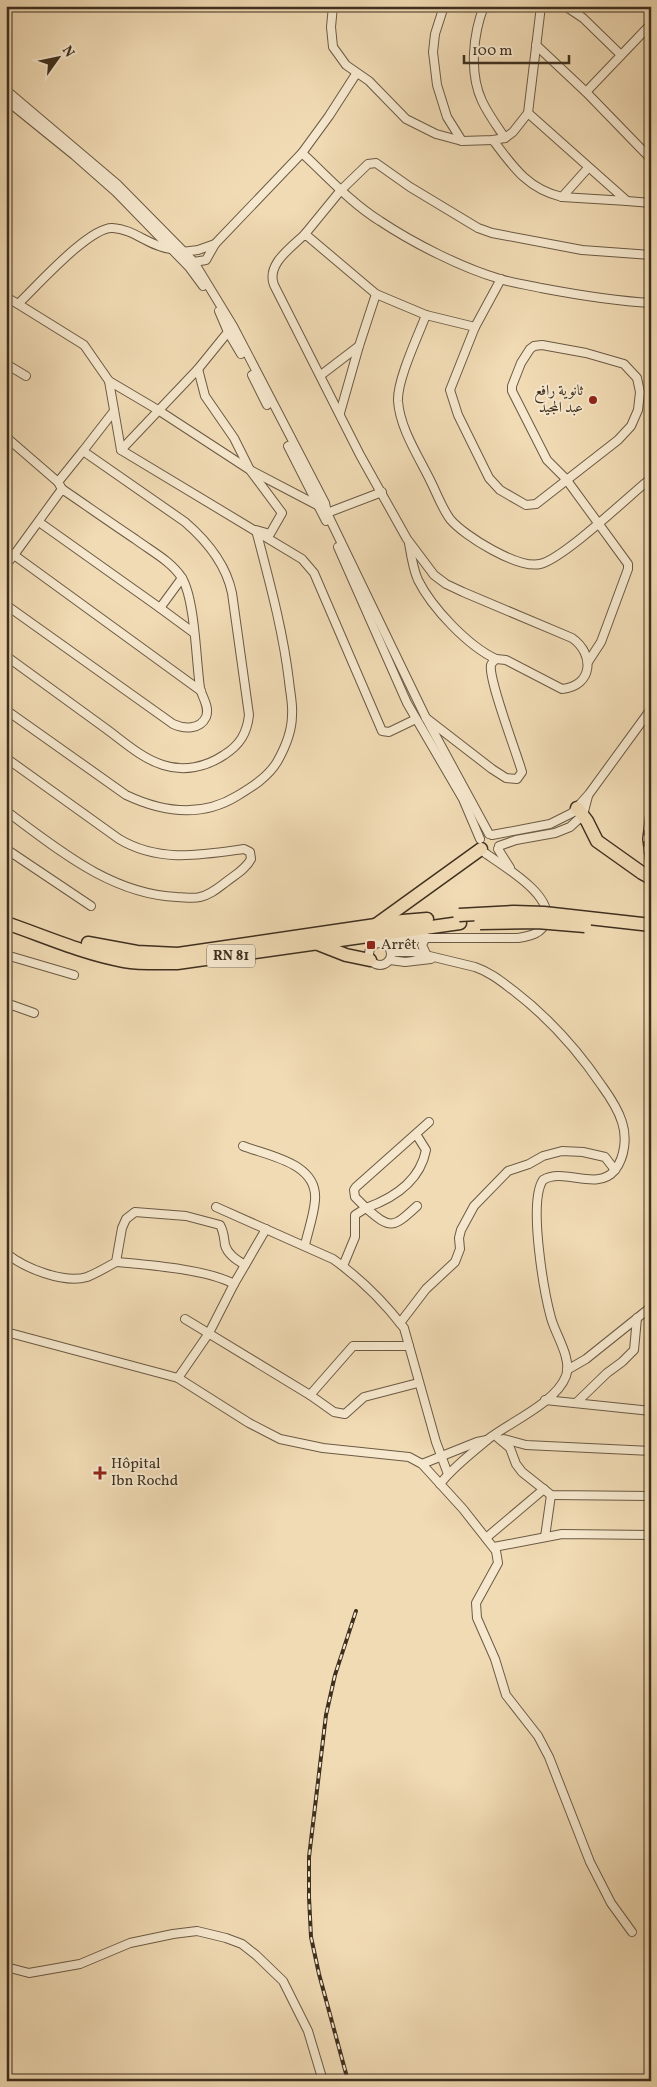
<svg xmlns="http://www.w3.org/2000/svg" width="657" height="2087" font-family="Vollkorn,Amiri,serif">
<style>
.lines{fill:none;stroke-linecap:round;stroke-linejoin:round}
.minor-casing{stroke:#6b5a44;stroke-width:10}
.highway-casing{stroke:#3e2f1f;stroke-width:15}
.minor{stroke:#f6e8ce;stroke-width:8}
.highway{stroke:#f1dbb4;stroke-width:12}
.rail-casing{stroke:#3e2f1f;stroke-width:4}
.rail{stroke:#f6e8ce;stroke-width:2;stroke-dasharray:5.5;stroke-linecap:butt}
.highway-bridge-casing{stroke:#3e2f1f;stroke-width:15;stroke-linecap:butt}
.highway-bridge{stroke:#f1dbb4;stroke-width:12}
.poi-dot{fill:#8f2418;stroke:#f6e8ce;stroke-width:2}
.labels{text-anchor:middle;dominant-baseline:central;stroke-width:4;stroke-linejoin:round;paint-order:stroke}
.shield{fill:#f6e8ce;stroke:#756654;stroke-width:1}
.shield-label{font-size:14px;font-weight:bold;fill:#3e2f1f}
.poi-label{font-size:15px;fill:#3e2f1f;stroke:#f6e8ce;text-anchor:start}
</style>
<rect width="100%" height="100%" fill="#f1dbb4"/>
<filter id="stains"><feTurbulence type="fractalNoise" baseFrequency=".004" numOctaves="4"/><feColorMatrix values="0 0 0 0 .2 0 0 0 0 .09 0 0 0 0 .02 0 0 0 .5 -.17"/></filter>
<radialGradient id="worn" r=".72"><stop offset=".6" stop-color="#630" stop-opacity="0"/><stop offset="1" stop-color="#630" stop-opacity=".3"/></radialGradient>
<g class="lines">
<defs>
<g id="minor">
<path d="M 333,6 L 331,27 L 333,47 L 346,65 L 369,81 L 406,119 L 436,134 L 462,141 L 493,140 L 505,138 L 513,132 L 528,113 L 541,6"/>
<path d="M 444,6 L 435,34 L 433,52 L 437,85 L 447,117 L 462,141"/>
<path d="M 484,6 C 473,34 469,73 482,101 C 488,114 497,126 505,138"/>
<path d="M 565,6 L 583,18 L 621,55"/>
<path d="M 536,45 L 586,92 L 651,159"/>
<path d="M 6,90 L 117,184 L 194,262 L 233,326 L 325,503 L 327,513 L 426,718 L 489,834"/>
<path d="M 586,92 L 651,24"/>
<path d="M 6,100 L 74,155 L 116,192 L 189,267 L 203,286"/>
<path d="M 528,113 L 627,201 L 651,203"/>
<path d="M 493,140 C 513,167 528,189 562,197 L 588,168"/>
<path d="M 302,153 L 329,116 L 356,74"/>
<path d="M 562,197 L 627,201"/>
<path d="M 305,234 L 341,190 L 368,164 L 376,163 L 410,187 L 478,228 L 492,233 L 582,250 L 651,255"/>
<path d="M 182,252 L 198,250 L 215,244"/>
<path d="M 191,265 L 194,262 L 206,260 L 215,244 L 302,153 C 327,176 351,203 380,221 C 413,243 462,268 500,279 C 513,283 528,285 541,288 C 578,295 614,301 651,303"/>
<path d="M 501,279 L 475,327 L 450,390 L 458,415 L 489,478 L 500,490 L 526,505 L 536,504 L 618,440 L 631,426 L 638,410 L 640,392 L 637,378 L 624,364 L 586,353 L 542,345 L 534,346 L 530,349 L 521,363 L 512,386 L 512,391 L 547,460 L 566,479 L 628,564 L 628,569 L 601,642 L 588,662"/>
<path d="M 6,297 L 18,304 C 36,287 90,226 113,228 C 134,229 150,247 171,249"/>
<path d="M 18,304 L 84,345 L 109,381 L 158,410 L 250,470 L 317,505"/>
<path d="M 219,311 L 228,332 L 241,354"/>
<path d="M 426,315 C 418,336 397,380 398,401 C 400,429 419,457 431,482 C 437,494 442,508 450,519 C 464,536 518,569 540,564 C 563,559 629,496 651,478"/>
<path d="M 6,364 L 26,376"/>
<path d="M 252,375 L 267,405"/>
<path d="M 321,375 L 359,346"/>
<path d="M 109,381 L 121,450 L 302,559 L 314,573 L 382,731 L 389,732 L 416,719"/>
<path d="M 340,413 L 359,346 L 376,294"/>
<path d="M 6,437 L 58,482 L 62,489"/>
<path d="M 288,446 L 326,521"/>
<path d="M 121,450 L 198,369 L 228,332"/>
<path d="M 58,482 L 83,451"/>
<path d="M 327,513 L 382,492"/>
<path d="M 39,522 L 160,608 L 182,578"/>
<path d="M 409,543 C 411,555 413,569 418,580 C 432,608 468,646 496,659"/>
<path d="M 338,547 L 407,703 L 463,799 L 480,839"/>
<path d="M 6,565 L 14,555 L 201,691"/>
<path d="M 6,605 L 173,724 C 184,729 200,730 206,717 C 210,707 202,697 200,688 C 196,660 195,600 182,578 C 171,561 151,551 135,539 C 111,523 87,506 62,489 L 14,555"/>
<path d="M 160,608 L 194,633"/>
<path d="M 6,656 C 39,680 72,704 105,728 C 123,741 141,758 163,765 C 184,772 206,767 224,755 C 240,745 247,733 249,715 L 232,593 C 226,564 207,541 185,522 L 83,451 L 114,411"/>
<path d="M 6,710 L 126,795 C 162,812 201,818 237,796 C 252,787 268,777 277,762 C 285,748 292,731 292,715 C 293,704 290,692 289,681 C 283,630 269,580 256,530 L 270,534 L 282,513 L 250,470 L 234,438 L 205,396 L 198,369"/>
<path d="M 426,718 L 492,769 L 506,778 L 517,779 L 522,772 C 517,754 488,679 491,665 C 492,662 494,661 496,659 L 506,660 L 562,689 C 593,686 595,654 572,638 L 463,592 L 446,584 L 434,575 L 407,539 L 360,455 L 274,285 C 266,264 291,248 305,234 L 376,294 L 426,315 L 475,327"/>
<path d="M 6,758 L 119,839 C 159,863 201,855 244,849 L 250,852 L 251,859 C 246,869 235,875 226,882 C 218,888 210,895 200,897 C 193,899 184,897 177,897 C 110,894 58,849 6,811"/>
<path d="M 492,835 L 550,824 L 572,813 L 589,794 L 651,709"/>
<path d="M 499,846 L 516,840 L 555,833 L 570,827 L 583,815 L 588,796"/>
<path d="M 6,849 L 91,906"/>
<path d="M 498,849 L 510,868"/>
<path d="M 426,937 L 422,945 L 427,956"/>
<circle cx="380" cy="954" r="11"/>
<path d="M 385,944 L 397,940 L 415,938 L 518,938 C 530,936 542,934 546,921 C 554,895 503,866 485,853"/>
<path d="M 391,952 L 413,952 L 475,967 C 490,972 502,982 514,991 C 549,1018 577,1049 602,1086 C 610,1097 618,1109 622,1122 C 627,1137 625,1157 615,1170 C 597,1192 564,1167 543,1180 C 528,1202 544,1292 551,1318 C 556,1336 572,1358 566,1376 C 556,1403 508,1423 487,1440 C 471,1454 453,1467 440,1484"/>
<path d="M 6,955 L 74,975"/>
<path d="M 390,960 L 405,962 L 431,959"/>
<path d="M 6,1003 L 34,1013"/>
<path d="M 416,1134 L 426,1150 C 420,1181 394,1198 366,1208 L 355,1197 L 354,1190 L 356,1187 L 429,1122"/>
<path d="M 243,1146 C 269,1156 318,1163 315,1200 C 314,1215 308,1231 305,1245"/>
<path d="M 216,1207 L 333,1259 C 360,1278 384,1302 404,1328 L 436,1442 L 448,1474"/>
<path d="M 6,1253 C 24,1268 64,1284 87,1277 C 97,1273 107,1267 116,1262 L 122,1228 L 126,1219 L 135,1212 L 186,1216 L 220,1225 C 224,1232 224,1238 225,1245 C 228,1255 237,1260 245,1265"/>
<path d="M 116,1262 C 148,1265 206,1269 234,1284"/>
<path d="M 343,1266 L 355,1237 L 355,1215 L 366,1208 C 391,1230 393,1228 417,1206"/>
<path d="M 185,1319 L 310,1395 L 334,1412 L 345,1414 L 364,1397 L 418,1383"/>
<path d="M 400,1323 L 426,1289 L 455,1262 L 460,1249 L 459,1238 L 461,1230 L 474,1206 L 508,1171 L 529,1164 L 543,1156 L 562,1151 L 583,1152 L 605,1157 L 615,1170"/>
<path d="M 6,1332 L 178,1378 L 249,1423 L 280,1439 L 323,1448 L 409,1457 L 422,1464 L 463,1509 L 496,1551 L 498,1563 L 476,1603 L 477,1618 L 495,1659 L 506,1695 L 538,1736 L 549,1757 L 590,1862 L 611,1903 L 632,1932"/>
<path d="M 567,1370 L 586,1359 L 651,1307"/>
<path d="M 178,1378 L 209,1333 L 234,1284 L 266,1229"/>
<path d="M 310,1395 L 353,1346 L 409,1346"/>
<path d="M 545,1400 L 651,1411"/>
<path d="M 577,1402 L 607,1373 L 622,1362 L 634,1350 L 637,1318"/>
<path d="M 498,1438 L 510,1448 L 516,1464 L 522,1472 L 551,1495 L 651,1496"/>
<path d="M 504,1439 L 526,1445 L 651,1451"/>
<path d="M 422,1464 L 477,1442 L 487,1440"/>
<path d="M 545,1537 L 551,1495"/>
<path d="M 486,1538 L 544,1489"/>
<path d="M 494,1547 L 562,1534 L 651,1535"/>
<path d="M 6,1967 L 29,1973 L 80,1964 L 130,1943 L 173,1934 L 197,1931 L 226,1938 L 242,1944 L 256,1955 L 283,1981 L 308,2031 L 323,2081"/>
</g>
<g id="highway">
<path d="M 577,808 L 587,821 L 597,841 L 642,873"/>
<path d="M 6,923 C 44,936 84,954 124,961 C 141,964 159,963 177,963 L 460,923"/>
<path d="M 377,924 L 481,849"/>
<path d="M 88,943 L 137,952 L 178,954 L 403,921 L 427,919"/>
<path d="M 318,944 L 346,955 L 370,960"/>
</g>
</defs>
<use href="#minor" class="minor-casing"/>
<use href="#highway" class="highway-casing"/>
<use href="#minor" class="minor"/>
<use href="#highway" class="highway"/>
<defs>
<g id="rail">
<path d="M 651,781 L 644,839 L 651,895"/>
<path d="M 348,2081 L 319,1974 L 311,1937 L 309,1897 L 309,1857 L 326,1715 L 335,1675 L 356,1611"/>
</g>
</defs>
<use href="#rail" class="rail-casing"/>
<use href="#rail" class="rail"/>
<defs>
<g id="highway-bridge">
<path d="M 642,873 L 651,878"/>
<path d="M 459,915 L 514,912 L 544,913 L 651,925"/>
<path d="M 480,923 L 537,922 L 585,926"/>
</g>
</defs>
<use href="#highway-bridge" class="highway-bridge-casing"/>
<use href="#highway-bridge" class="highway-bridge"/>
</g>
<g class="poi-dot">
<circle cx="593" cy="400" r="5"/>
<rect x="366" y="940" width="10" height="10" rx="2.5"/>
<path d="M97.5 1465.5h5v5h5v5h-5v5h-5v-5h-5v-5h5z"/>
</g>
<g class="labels">
<rect class="shield" x="207" y="944.5" width="48" height="23" rx="4"/>
<g class="shield-label">
<text x="231" y="956">RN 81</text>
</g>
<g class="poi-label">
<text x="583" y="391" text-anchor="end">ثانوية رافع<tspan x="583" dy="17">عبد المجيد</tspan></text>
<text x="381" y="945">Arrêt</text>
<text x="111" y="1464">Hôpital<tspan x="111" dy="17">Ibn Rochd</tspan></text>
</g>
</g>
<rect width="657" height="2087" fill="none" stroke="#f1dbb4" stroke-width="25"/>
<rect x="8" y="8" width="642" height="2072" fill="none" stroke="#3e2f1f" stroke-width="2.5"/>
<rect x="12" y="12" width="632" height="2062" fill="none" stroke="#3e2f1f"/>
<g transform="translate(58 58) rotate(57)" stroke="#f6e8ce" stroke-width="4" paint-order="stroke">
<path d="M0-4L9 19L0 12L-9 19Z" fill="#3e2f1f"/>
<text y="-8" font-size="14" font-weight="bold" text-anchor="middle" fill="#3e2f1f">N</text>
</g>
<path d="M464 55v8h105v-8" fill="none" stroke="#3e2f1f" stroke-width="2.5"/>
<text x="472" y="55" font-size="15" fill="#3e2f1f" stroke="#f6e8ce" stroke-width="4" paint-order="stroke">100 m</text>
<rect width="100%" height="100%" filter="url(#stains)"/>
<rect width="100%" height="100%" fill="url(#worn)"/>
</svg>
